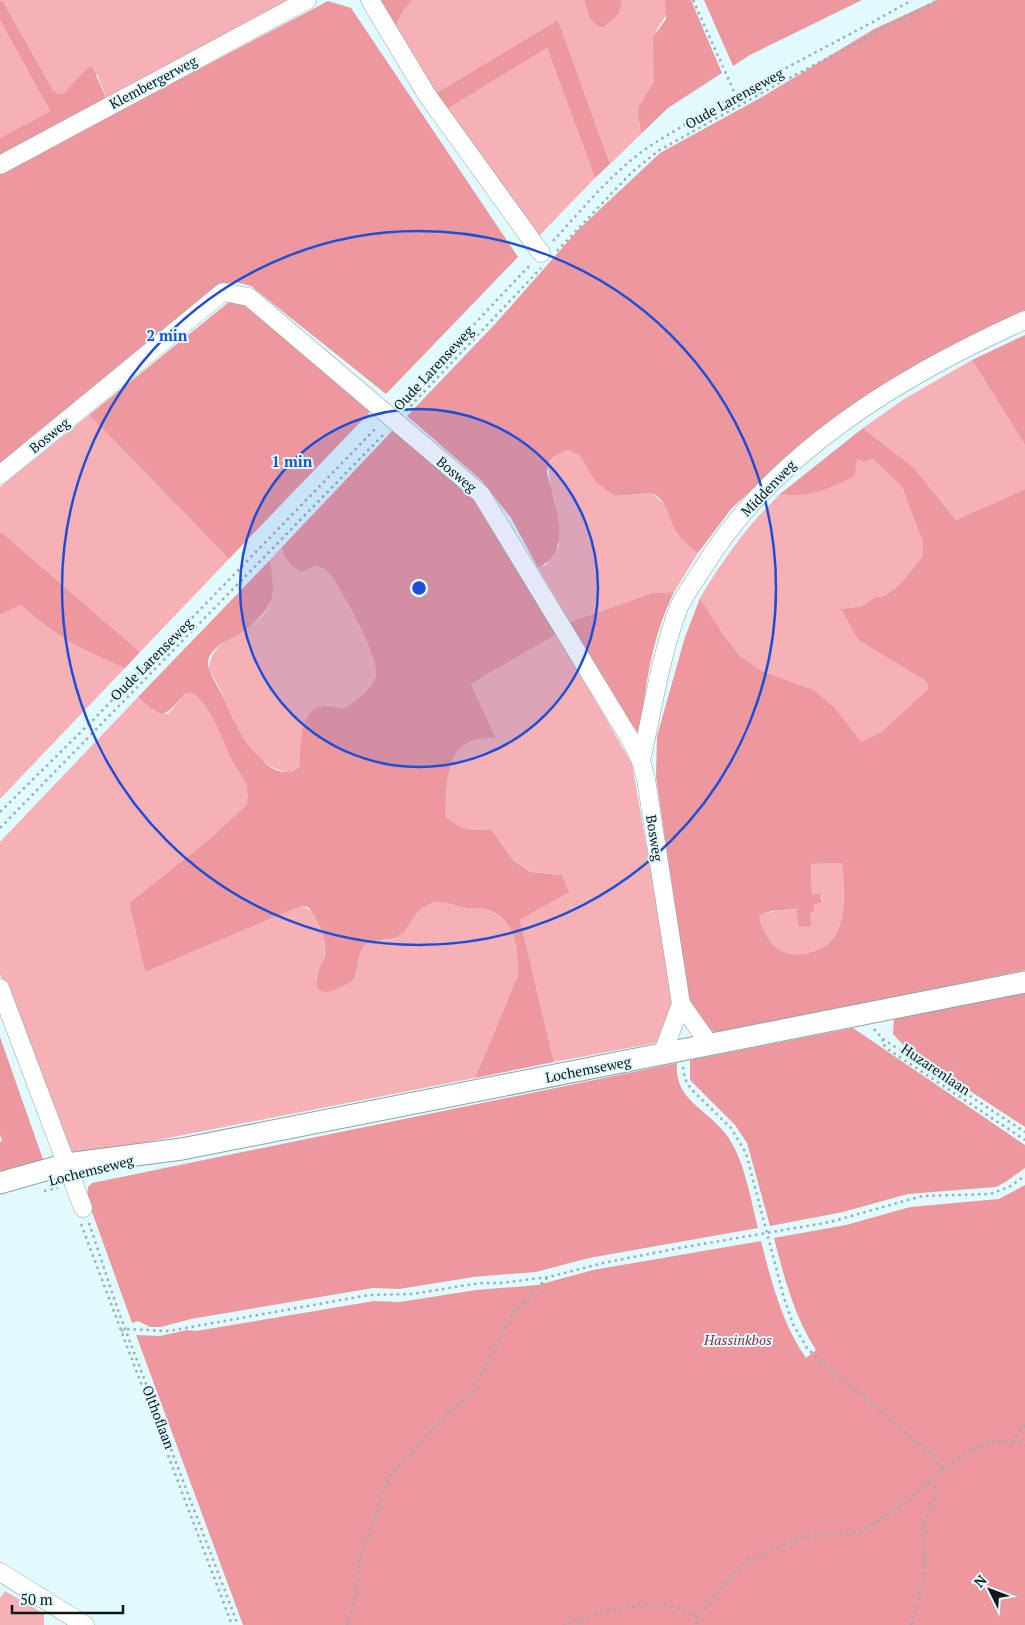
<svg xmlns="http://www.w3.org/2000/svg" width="1025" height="1625" font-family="'PT Serif',serif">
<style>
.green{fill:#f5b1b5}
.forest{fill:#ec989e;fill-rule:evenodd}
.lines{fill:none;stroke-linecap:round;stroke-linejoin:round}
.minor-casing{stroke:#8ca3a6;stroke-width:19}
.major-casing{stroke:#8ca3a6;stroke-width:23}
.path{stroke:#9bafb1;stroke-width:2.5;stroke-dasharray:2.5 4;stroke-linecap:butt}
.minor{stroke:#fff;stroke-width:18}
.major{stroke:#fff;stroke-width:21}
.ring{fill:none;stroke:#1d4ed8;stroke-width:2.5}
.labels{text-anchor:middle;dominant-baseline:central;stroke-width:4;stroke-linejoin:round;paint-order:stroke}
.street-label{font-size:14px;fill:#0f1819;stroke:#e1fafd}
.park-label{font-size:14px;font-style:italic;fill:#8f2d3c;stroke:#e1fafd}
.centre{fill:#1d4ed8;stroke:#e1fafd;stroke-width:2.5}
.ring-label{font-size:15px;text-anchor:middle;font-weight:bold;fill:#1d4ed8;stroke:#e1fafd;stroke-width:4;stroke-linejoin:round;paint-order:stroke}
</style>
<rect width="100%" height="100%" fill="#e1fafd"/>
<g class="green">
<path d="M 0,0 L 296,0 L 108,103 L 97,74 L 74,83 L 64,93 L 58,94 L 53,90 L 2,0 Z"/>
<path d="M 413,0 L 584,0 L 588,14 L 618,13 L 622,0 L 665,0 C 670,21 660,19 655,35 C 650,50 658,66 655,81 C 653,85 649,90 647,94 C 637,109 638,117 641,134 L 610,164 L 558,20 L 433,95 L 395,27 L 403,11 Z"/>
<path d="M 0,20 L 50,111 L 0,138 Z"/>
<path d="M 547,48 L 595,178 L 538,237 L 444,111 Z"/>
<path d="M 972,360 L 1025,445 L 1025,489 L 956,520 L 914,468 L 863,428 L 904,399 Z"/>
<path d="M 89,415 L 229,559 L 140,652 L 0,531 L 0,487 Z"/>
<path d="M 568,450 L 579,455 L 592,475 L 615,496 L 652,493 L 666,506 L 678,534 L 698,553 L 674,592 L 652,593 L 570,622 L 538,568 L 546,565 L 559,546 L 555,500 L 551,491 L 548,465 L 558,453 Z"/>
<path d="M 857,459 L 864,462 L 873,459 L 902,487 L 923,543 L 922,557 L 902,582 L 885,596 L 875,597 L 862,606 L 841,609 L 858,640 L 927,682 L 928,689 L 881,732 L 861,743 L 835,708 L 814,690 L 762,671 L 740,656 L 723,634 L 700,598 C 724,558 747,526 780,494 L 791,495 Z"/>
<path d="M 281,548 C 286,560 290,566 301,572 L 316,566 L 324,569 L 333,578 C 343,595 382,660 375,678 C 370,691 356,701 345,708 L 327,705 L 300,758 L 299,767 L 288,773 C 239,762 233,705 209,670 C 209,635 259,633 270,603 C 275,589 272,573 270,560 Z"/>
<path d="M 21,605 C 54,636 83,650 125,668 L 0,799 L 0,615 Z"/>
<path d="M 557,634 L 632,764 L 674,1002 L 660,1042 L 554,1062 L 520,920 L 568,892 L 562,875 L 532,872 L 513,860 L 491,829 C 470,831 462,830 446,817 C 445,796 446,752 469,742 C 478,738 487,739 496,738 L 471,684 Z"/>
<path d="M 193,693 C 214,711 220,736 231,759 C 235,767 241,774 245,782 C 248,790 248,798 246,805 L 213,836 L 129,903 L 145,972 L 301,906 C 318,909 328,940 324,956 C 322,964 318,971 316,979 L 354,979 C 358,969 358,958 362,949 C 369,937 384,942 394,938 C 410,933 412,913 425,905 C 437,898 448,903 462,907 C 469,909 477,907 484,909 C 514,916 519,950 518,975 L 475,1078 L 81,1155 L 75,1154 L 71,1150 L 58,1126 L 0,974 L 0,842 L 138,697 L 155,712 L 168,714 L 185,694 Z"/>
<path d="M 842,863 C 844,885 847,916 835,936 C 831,943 822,949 814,951 C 784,962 766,945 759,916 C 775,909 792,908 810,911 L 814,905 L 822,902 L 822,897 L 812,895 L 811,864 Z"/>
<path d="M 5,1591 L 44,1614 L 44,1625 L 0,1625 L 0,1598 Z"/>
</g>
<g class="forest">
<path d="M 2,0 L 53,90 L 58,94 L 64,93 L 89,67 L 93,68 L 108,103 L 0,160 L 0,138 L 50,111 L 0,20 L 0,1 Z"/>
<path d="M 377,0 L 413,0 L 403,11 L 395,27 Z"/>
<path d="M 584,0 L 622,0 L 619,13 L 604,27 C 589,25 588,12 584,0 Z"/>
<path d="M 665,0 L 691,0 L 722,73 L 668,108 L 641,134 L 638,115 L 639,106 L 654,82 L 653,37 L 666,19 Z"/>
<path d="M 704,0 L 862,0 L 750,55 L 733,66 Z"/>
<path d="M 937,0 L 1025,0 L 1025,316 L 793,452 L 731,509 L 698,553 C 691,547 682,540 677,533 C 668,519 669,502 652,493 L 615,496 L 596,482 L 579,455 L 568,450 C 556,454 548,459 547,472 C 553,502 576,550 538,568 L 511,518 L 482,481 L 407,416 L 496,323 L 578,230 L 660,153 L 762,97 L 874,29 Z"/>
<path d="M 328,1 L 351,8 L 518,257 L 386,394 L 251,286 L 236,282 L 220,284 L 0,464 L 0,174 Z"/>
<path d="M 558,20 L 610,164 L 595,178 L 547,48 L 444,111 L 433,95 Z"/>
<path d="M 229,302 L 244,304 L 371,411 L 229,559 L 89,415 Z"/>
<path d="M 1025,335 L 1025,445 L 972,360 Z"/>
<path d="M 863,428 L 914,468 L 956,520 L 1025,489 L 1025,970 L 721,1034 L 707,1030 L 688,998 L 656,777 L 657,736 L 685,637 L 700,598 L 723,634 L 740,656 L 762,671 L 814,690 L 835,708 L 861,742 L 881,732 L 928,689 L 927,682 L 858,640 L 841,609 L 862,606 L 875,597 L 885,596 L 902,582 L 922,557 L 923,543 L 902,487 L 873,459 L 864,462 L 857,459 L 854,477 C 826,489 811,498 780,494 ZM 842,863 C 844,885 847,916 835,936 C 831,943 822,949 814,951 C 784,962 766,945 759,916 L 771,911 L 796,909 L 799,927 L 811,926 L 810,912 L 814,911 L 814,905 L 822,902 L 820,894 L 812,895 L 811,864 Z"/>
<path d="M 393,430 L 474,500 L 557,634 L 471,684 L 496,738 C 487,739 478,738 469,742 C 446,752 445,796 446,817 C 462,830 470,831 491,829 L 513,860 L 531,872 L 562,875 L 569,892 L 520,920 L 554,1062 L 475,1078 L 518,975 C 519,950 514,915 484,909 C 477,907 469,909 461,907 C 448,903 437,898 425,906 C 412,913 411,930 397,937 C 387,942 369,937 362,949 C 358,958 358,969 354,979 C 344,986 313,1005 317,977 C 318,969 323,962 325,954 C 327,938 318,919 308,907 L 301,906 L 145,972 L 129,903 L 213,836 L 246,805 C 248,798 248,790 245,782 C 241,774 235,767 231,759 C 220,736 214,711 193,693 L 185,694 C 163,718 164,721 138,697 L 270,560 C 272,572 276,593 269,605 C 264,614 251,626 242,632 C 230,640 203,649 209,669 C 210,674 223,695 226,703 C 236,725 244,744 262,760 C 273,771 286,777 299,767 C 302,748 297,708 325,706 C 331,705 339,708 345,708 C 356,700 370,691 375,678 C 382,660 343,595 333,578 L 324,569 L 316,566 L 301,572 C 290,566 286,560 281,548 Z"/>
<path d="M 0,531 L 140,652 L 125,668 C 82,650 56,637 21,605 L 0,615 Z"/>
<path d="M 674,592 C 651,640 646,683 640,735 L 627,719 L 570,622 L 652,593 Z"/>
<path d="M 1025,991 L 1025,1127 L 909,1051 L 893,1034 L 894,1018 Z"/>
<path d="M 853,1028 L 1025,1145 L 1025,1168 L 1007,1181 L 996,1187 L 908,1194 L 843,1212 L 770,1226 L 747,1143 L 735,1125 L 690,1080 L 690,1060 Z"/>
<path d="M 0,1037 L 45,1165 L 0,1174 L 0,1142 L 2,1141 L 0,1135 Z"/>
<path d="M 677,1063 C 674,1099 705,1108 725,1133 C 745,1159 750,1197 758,1228 L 589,1258 L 536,1272 L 474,1277 L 399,1289 L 373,1288 L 191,1319 L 161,1327 L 150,1327 L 138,1321 L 132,1323 L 87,1198 L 88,1187 L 92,1183 Z"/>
<path d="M 1025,1185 L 1025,1625 L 243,1625 L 136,1335 L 160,1336 L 187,1330 L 196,1331 L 374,1301 L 400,1302 L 476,1290 L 538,1285 L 593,1270 L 761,1241 C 771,1280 782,1324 806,1358 L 816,1350 C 794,1316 784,1277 774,1238 L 846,1225 L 910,1207 L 999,1199 Z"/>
</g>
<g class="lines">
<defs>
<g id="minor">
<path d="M 370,0 L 427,95 L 541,253"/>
<path d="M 0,165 L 307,0"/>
<path d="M 0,475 L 223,292 L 249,297 L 481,494 L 630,739 L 641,761 L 646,779 L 681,1004 L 662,1055"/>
<path d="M 641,761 C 652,713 661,653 679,607 C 685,594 695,581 703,568 C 775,451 903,375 1025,320"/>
<path d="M 0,988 L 83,1208"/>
<path d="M 681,1004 L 710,1045"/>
<path d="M 0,1572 L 85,1625"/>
</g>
<path id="major" d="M 0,1183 L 67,1164 L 182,1149 L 1025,982"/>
</defs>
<use href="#minor" class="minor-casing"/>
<use href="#major" class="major-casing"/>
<g class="path">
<path d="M 693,0 L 740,105"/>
<path d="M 553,241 C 579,213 605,181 635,157 C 654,142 675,131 696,118 C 766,76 841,41 912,0"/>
<path d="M 557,251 L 632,172 L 658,151 L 778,84 L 938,0"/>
<path d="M 398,405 L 530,265"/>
<path d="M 406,411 L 541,268"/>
<path d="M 0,812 L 96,717 L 377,427"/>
<path d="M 0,828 L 385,433"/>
<path d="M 874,1029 L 883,1039 L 1025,1132"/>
<path d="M 883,1039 L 882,1043 L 889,1050 L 1025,1140"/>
<path d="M 683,1067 L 685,1079 L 691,1089 L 731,1128 L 746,1153 L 784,1298 L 793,1324 L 807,1348 L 835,1375 L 856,1390 L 933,1456 L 942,1470 L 904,1504 L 861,1532 L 807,1536 L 750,1559 L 722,1585 L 707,1607 L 695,1615"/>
<path d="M 44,1191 L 58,1188"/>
<path d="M 89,1223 L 119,1313 L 238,1625"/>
<path d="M 81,1224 L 232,1625"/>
<path d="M 121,1331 L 125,1329 L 169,1331 L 369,1295 L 412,1294 L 480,1283 L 500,1283 L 549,1277 L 603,1263 L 685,1247 L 830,1222 L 922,1196 L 990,1194 L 1009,1187 L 1025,1176"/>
<path d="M 1012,1442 L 1025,1445"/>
<path d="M 942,1470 L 989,1440 L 1012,1442 L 1025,1425"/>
<path d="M 347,1625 L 356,1596 L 359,1561 L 389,1477 L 442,1419 L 472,1393 L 512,1314 L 548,1277"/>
<path d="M 563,1625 C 602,1612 657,1593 695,1615 L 698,1625"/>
<path d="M 911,1625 L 924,1579 L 925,1542 L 922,1528 L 938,1491 L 928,1481"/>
</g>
<use href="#minor" class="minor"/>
<use href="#major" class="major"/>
</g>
<circle cx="419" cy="588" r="179" fill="#1d4ed8" fill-opacity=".12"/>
<g class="ring">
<circle cx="419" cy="588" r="179"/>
<circle cx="419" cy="588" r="357"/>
</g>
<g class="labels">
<g class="street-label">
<text transform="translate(153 82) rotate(-28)">Klembergerweg</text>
<text transform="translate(734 98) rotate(-29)">Oude Larenseweg</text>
<text transform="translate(433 368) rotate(-47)">Oude Larenseweg</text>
<text transform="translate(49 435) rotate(-39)">Bosweg</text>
<text transform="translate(457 474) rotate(40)">Bosweg</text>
<text transform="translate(768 488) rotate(-46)">Middenweg</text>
<text transform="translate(151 659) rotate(-45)">Oude Larenseweg</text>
<text transform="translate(655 838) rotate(81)">Bosweg</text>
<text transform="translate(588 1069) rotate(-11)">Lochemseweg</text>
<text transform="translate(936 1069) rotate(34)">Huzarenlaan</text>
<text transform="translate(91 1170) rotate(-14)">Lochemseweg</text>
<text transform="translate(159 1417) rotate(69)">Olthoflaan</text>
</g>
<g class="park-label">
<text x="738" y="1339">Hassinkbos</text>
</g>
</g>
<circle cx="419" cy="588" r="8" class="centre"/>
<g class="ring-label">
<text x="167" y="341">2 min</text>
<text x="292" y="467">1 min</text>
</g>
<g transform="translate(990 1590) rotate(312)" stroke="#e1fafd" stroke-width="4" paint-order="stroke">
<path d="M0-4L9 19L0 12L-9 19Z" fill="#0f1819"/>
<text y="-8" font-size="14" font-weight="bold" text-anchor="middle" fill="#0f1819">N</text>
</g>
<path d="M12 1605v8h111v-8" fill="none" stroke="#0f1819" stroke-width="2.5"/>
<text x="20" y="1605" font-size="15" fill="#0f1819" stroke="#e1fafd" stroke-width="4" paint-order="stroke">50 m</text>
</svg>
